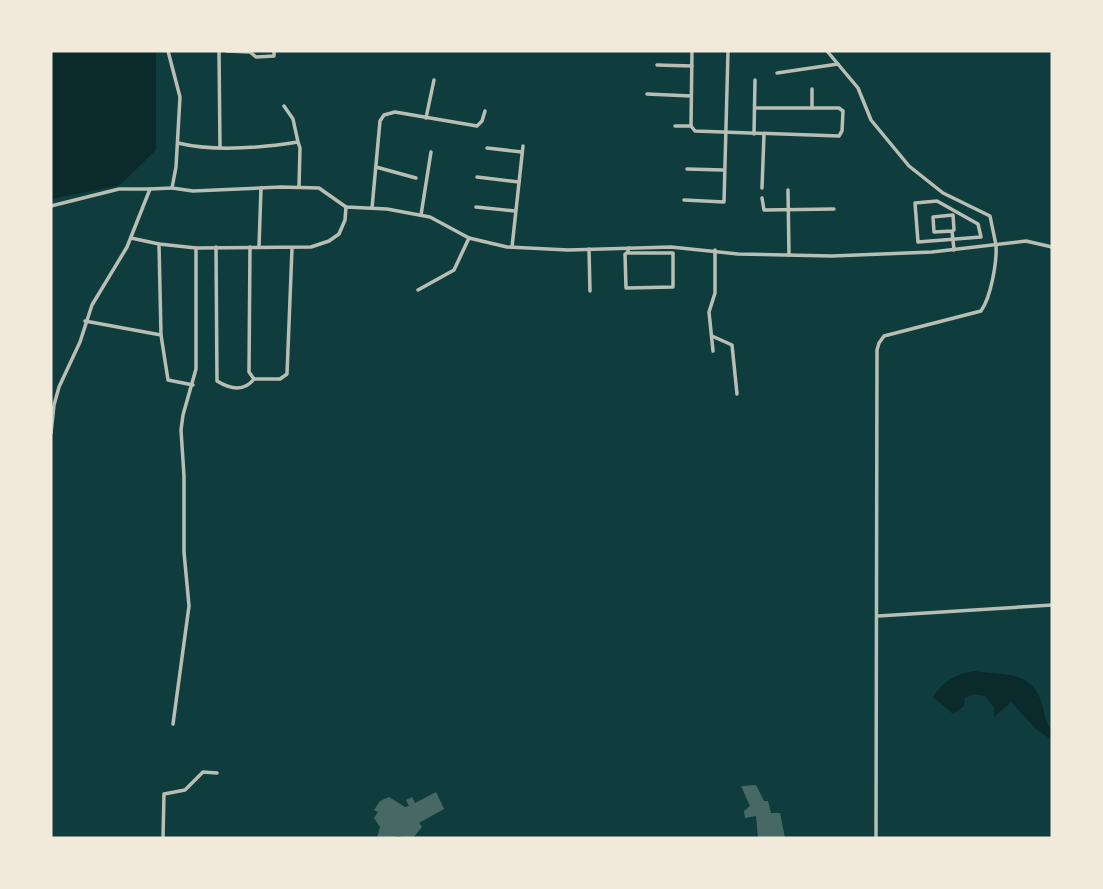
<svg xmlns="http://www.w3.org/2000/svg" width="1103" height="889" font-family="Karla,sans-serif">
<style>
.water{fill:#0a2a2b}
.building{fill:#486865}
.lines{fill:none;stroke-linecap:round;stroke-linejoin:round}
.minor{stroke:#b8beb3;stroke-width:3.5}
.tertiary{stroke:#b8beb3;stroke-width:3.5}
</style>
<rect width="100%" height="100%" fill="#0f3d3e"/>
<g class="water">
<path d="M 51,51 L 156,51 L 156,150 L 120,185 L 51,199 Z"/>
<path d="M 974,671 C 1003,676 1032,669 1042,704 C 1045,713 1044,723 1052,729 L 1052,740 L 1037,730 L 1011,702 L 994,717 L 994,708 L 985,696 L 974,694 L 965,698 L 964,706 L 953,714 L 933,697 C 944,680 955,675 974,671 Z"/>
</g>
<g class="building">
<path d="M 756,785 L 764,801 L 768,801 L 771,813 L 780,813 L 785,838 L 758,838 L 756,816 L 745,818 L 744,811 L 750,806 L 741,786 Z"/>
<path d="M 436,792 L 444,809 L 419,823 L 422,827 L 413,838 L 397,836 L 396,838 L 377,838 L 380,827 L 374,818 L 378,812 L 374,810 L 380,801 L 389,797 L 405,807 L 409,806 L 406,800 L 412,797 L 415,803 Z"/>
</g>
<g class="lines">
<g class="minor">
<path d="M 219,51 L 220,147"/>
<path d="M 227,51 L 250,52 L 256,57 L 274,56 L 274,51"/>
<path d="M 692,51 L 691,126 L 695,131 L 839,136 L 842,131 L 843,111 L 839,108 L 755,108"/>
<path d="M 827,51 L 858,88 L 871,120 L 909,166 L 943,193 L 990,216 L 996,245"/>
<path d="M 657,65 L 692,66"/>
<path d="M 777,73 L 838,64"/>
<path d="M 812,89 L 812,108"/>
<path d="M 647,94 L 691,96"/>
<path d="M 284,106 L 293,119 L 298,142"/>
<path d="M 426,118 L 434,80"/>
<path d="M 675,126 L 691,126"/>
<path d="M 754,134 L 755,80"/>
<path d="M 178,143 C 215,152 260,148 298,142 L 300,148 L 299,187"/>
<path d="M 487,148 L 522,152"/>
<path d="M 376,167 L 416,178"/>
<path d="M 687,169 L 723,170"/>
<path d="M 477,177 L 519,182"/>
<path d="M 762,188 L 764,134"/>
<path d="M 788,190 L 789,255"/>
<path d="M 762,198 L 764,210 L 834,209"/>
<path d="M 684,200 L 724,202 L 728,51"/>
<path d="M 937,201 L 978,224 L 981,237 L 918,242 L 915,203 Z"/>
<path d="M 51,206 L 119,189 L 150,189 L 127,247 L 92,305 L 80,342 L 59,387 L 54,405 L 51,433"/>
<path d="M 476,207 L 515,211"/>
<path d="M 372,208 L 380,121 L 384,115 L 395,112 L 477,126 L 482,121 L 485,111"/>
<path d="M 421,215 L 431,152"/>
<path d="M 952,231 L 954,230 L 953,215 L 933,217 L 934,232 L 952,231 L 954,250"/>
<path d="M 131,238 L 159,244 L 196,248 L 311,247 L 329,241 L 339,234 L 345,220 L 346,207"/>
<path d="M 159,244 L 161,335"/>
<path d="M 216,247 L 217,381 C 230,389 244,392 254,379"/>
<path d="M 250,247 L 249,372 L 254,379 L 280,379 L 287,374 L 292,249"/>
<path d="M 259,247 L 261,188"/>
<path d="M 512,247 L 523,146"/>
<path d="M 589,249 L 590,291"/>
<path d="M 627,253 L 625,254 L 626,288 L 673,287 L 673,253 L 627,253 L 629,248"/>
<path d="M 418,290 L 454,270 L 469,238"/>
<path d="M 85,321 L 161,335 L 168,380 L 193,385"/>
<path d="M 712,336 L 732,345 L 737,394"/>
<path d="M 713,351 L 709,312 L 715,293 L 715,250"/>
<path d="M 878,616 L 1052,605"/>
<path d="M 173,724 L 189,606 L 184,552 L 184,476 L 181,430 L 183,415 L 196,369 L 196,248"/>
<path d="M 163,838 L 164,794 L 185,790 L 203,772 L 217,773"/>
</g>
<g class="tertiary">
<path d="M 168,51 L 180,97 L 176,167 L 172,188 L 193,191 L 281,187 L 319,188 L 346,207 L 387,209 L 430,217 L 469,238 L 507,247 L 568,250 L 671,247 L 738,254 L 832,256 L 932,252 L 1026,241 L 1052,247"/>
<path d="M 150,189 L 172,188"/>
<path d="M 876,838 L 877,350 L 879,343 L 884,336 L 981,311 C 991,297 997,262 996,245"/>
</g>
</g>
<rect width="1103" height="889" fill="none" stroke="#f1e9da" stroke-width="105"/>
</svg>
